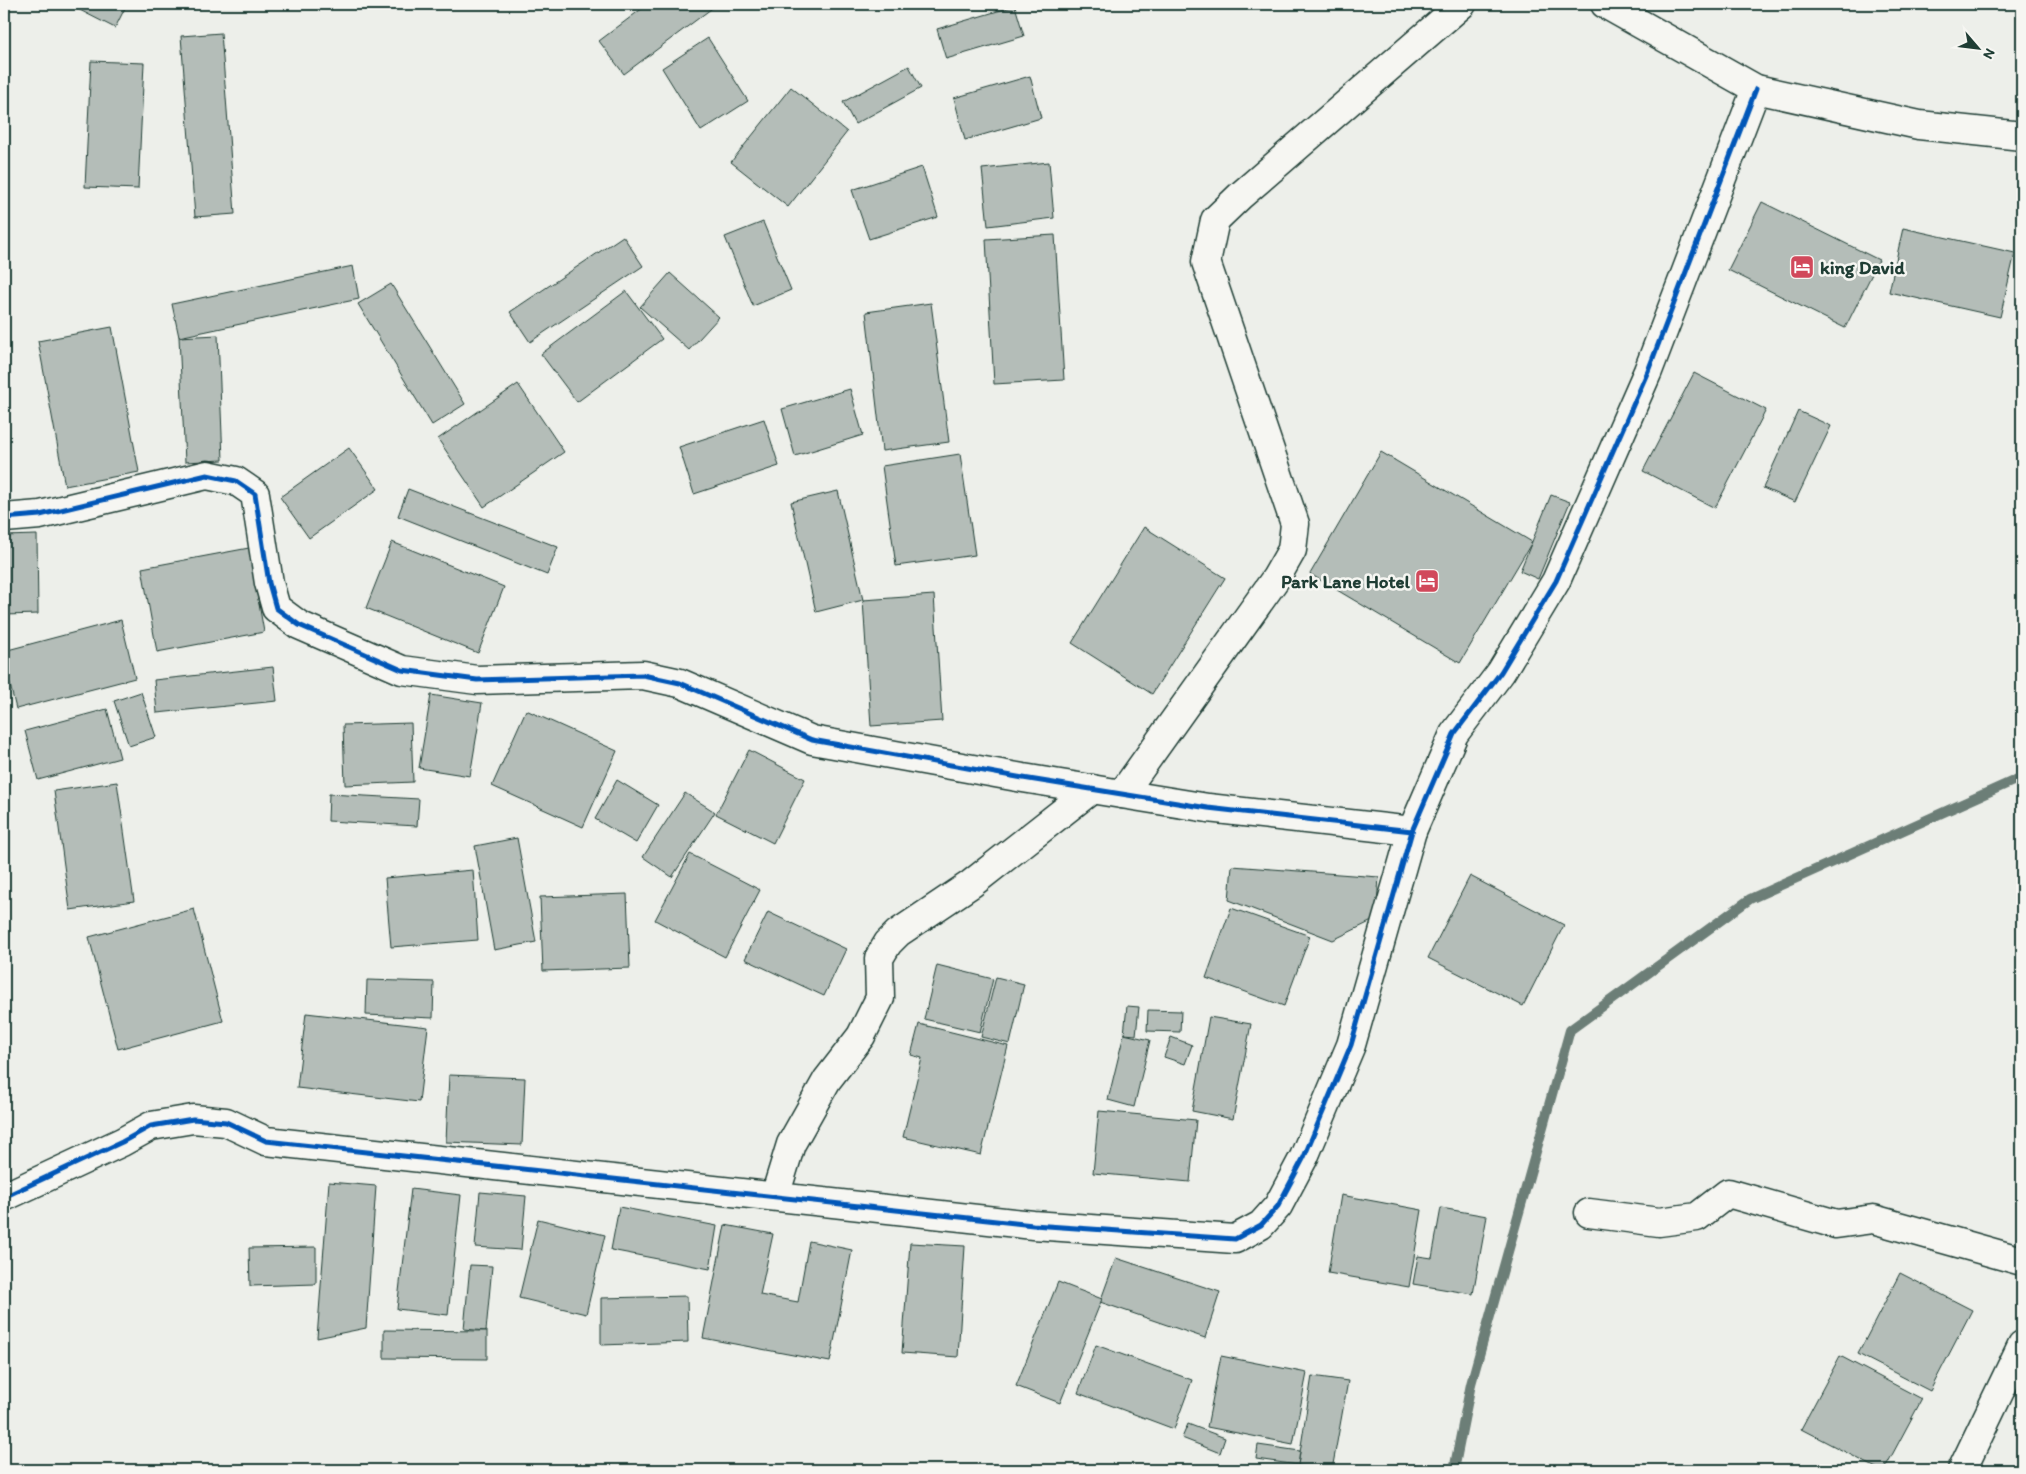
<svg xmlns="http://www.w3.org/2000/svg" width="2026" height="1474" font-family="Itim,sans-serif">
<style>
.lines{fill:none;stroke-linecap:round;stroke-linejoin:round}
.stream{stroke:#6c7e77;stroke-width:10}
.building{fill:#b4bdb8;stroke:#1f3d34}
.minor-casing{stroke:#1f3d34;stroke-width:31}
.trunk-casing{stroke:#1f3d34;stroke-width:31}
.minor{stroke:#f6f6f2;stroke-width:28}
.trunk{stroke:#f6f6f2;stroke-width:28}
.cycleway-casing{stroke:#f6f6f2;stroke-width:8}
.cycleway{stroke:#0057b8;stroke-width:5}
.labels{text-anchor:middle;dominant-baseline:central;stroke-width:5;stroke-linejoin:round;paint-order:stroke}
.poi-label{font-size:19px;font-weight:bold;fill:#1f3d34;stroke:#f6f6f2;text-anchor:start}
</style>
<rect width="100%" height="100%" fill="#edefea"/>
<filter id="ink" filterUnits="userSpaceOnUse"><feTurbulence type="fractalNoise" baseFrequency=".02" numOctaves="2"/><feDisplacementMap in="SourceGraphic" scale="10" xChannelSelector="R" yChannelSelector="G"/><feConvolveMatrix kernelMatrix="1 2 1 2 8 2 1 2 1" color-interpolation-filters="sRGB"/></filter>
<g filter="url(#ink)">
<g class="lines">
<path class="stream" d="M 1454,1470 L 1471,1384 L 1570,1030 L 1750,899 L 2022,777"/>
</g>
<g class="building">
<path d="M 68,4 L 127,4 L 115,28 Z"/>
<path d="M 648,4 L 713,4 L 715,6 L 624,74 L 599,41 Z"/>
<path d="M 1015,6 L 1024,36 L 946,59 L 937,29 Z"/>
<path d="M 221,33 L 235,214 L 195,217 L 181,36 Z"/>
<path d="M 708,38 L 748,101 L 701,131 L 662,68 Z"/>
<path d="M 91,61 L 144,63 L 138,189 L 85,187 Z"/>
<path d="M 909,66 L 921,88 L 855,124 L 843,102 Z"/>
<path d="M 1030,76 L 1041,118 L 965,140 L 954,98 Z"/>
<path d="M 791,87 L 847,132 L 788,207 L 731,162 Z"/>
<path d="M 1049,162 L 1054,218 L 988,226 L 982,169 Z"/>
<path d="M 922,167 L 938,217 L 869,239 L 852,190 Z"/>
<path d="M 1762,202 L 1879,260 L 1845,328 L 1728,270 Z"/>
<path d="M 763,222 L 791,290 L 753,306 L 725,237 Z"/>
<path d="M 1903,228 L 2015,253 L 2000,317 L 1889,292 Z"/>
<path d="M 1055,235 L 1064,380 L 994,384 L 986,239 Z"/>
<path d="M 623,236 L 643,266 L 530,342 L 510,312 Z"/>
<path d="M 353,266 L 359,299 L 179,337 L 172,304 Z"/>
<path d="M 670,273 L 719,317 L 689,350 L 640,307 Z"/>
<path d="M 391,284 L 465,404 L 432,425 L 358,304 Z"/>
<path d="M 626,291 L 662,339 L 577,402 L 541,354 Z"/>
<path d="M 931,303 L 949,442 L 882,451 L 866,312 Z"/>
<path d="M 112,327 L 139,472 L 65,486 L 38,341 Z"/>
<path d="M 218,335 L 223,460 L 185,462 L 179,337 Z"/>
<path d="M 1694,373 L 1766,410 L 1715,508 L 1643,471 Z"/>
<path d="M 518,384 L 564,452 L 484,507 L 438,439 Z"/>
<path d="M 850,389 L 863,435 L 795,456 L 782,409 Z"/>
<path d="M 1798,411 L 1831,426 L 1795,502 L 1763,488 Z"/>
<path d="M 764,419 L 779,466 L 694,494 L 679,447 Z"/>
<path d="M 349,448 L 378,489 L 309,538 L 280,497 Z"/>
<path d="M 1381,452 L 1532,542 L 1460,663 L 1310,574 Z"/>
<path d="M 960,454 L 975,555 L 896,566 L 882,466 Z"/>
<path d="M 408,489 L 558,547 L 547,575 L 398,516 Z"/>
<path d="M 838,491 L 863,600 L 816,612 L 791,502 Z"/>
<path d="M 1551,495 L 1570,502 L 1538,579 L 1520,571 Z"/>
<path d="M 1144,527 L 1225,578 L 1152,694 L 1072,643 Z"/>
<path d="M 37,535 L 38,614 L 4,615 L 4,536 Z"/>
<path d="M 392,542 L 504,587 L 478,653 L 366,608 Z"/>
<path d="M 249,548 L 264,632 L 157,652 L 142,568 Z"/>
<path d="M 934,595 L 942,721 L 871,726 L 863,600 Z"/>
<path d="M 121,620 L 135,678 L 16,709 L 4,660 L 4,651 Z"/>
<path d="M 273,667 L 277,701 L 157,713 L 154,680 Z"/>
<path d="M 141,692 L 156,737 L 129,746 L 114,701 Z"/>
<path d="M 431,695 L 482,703 L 470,776 L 419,768 Z"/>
<path d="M 107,709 L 120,758 L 38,780 L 25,731 Z"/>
<path d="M 526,710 L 617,751 L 583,827 L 492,786 Z"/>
<path d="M 411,723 L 413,782 L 345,785 L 343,725 Z"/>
<path d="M 749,750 L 805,779 L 773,843 L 716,814 Z"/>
<path d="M 617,780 L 658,805 L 636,843 L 595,819 Z"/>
<path d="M 117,782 L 134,901 L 70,910 L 54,791 Z"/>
<path d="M 685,793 L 715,812 L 672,877 L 643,857 Z"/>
<path d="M 329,794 L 419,799 L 417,826 L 328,821 Z"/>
<path d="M 517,838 L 536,942 L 494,950 L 475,846 Z"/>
<path d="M 690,854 L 760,890 L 725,957 L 655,920 Z"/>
<path d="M 1232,866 L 1379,877 L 1376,919 L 1333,940 L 1229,900 Z"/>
<path d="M 473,870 L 478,940 L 391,947 L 385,878 Z"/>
<path d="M 1470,876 L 1564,925 L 1523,1006 L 1428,958 Z"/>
<path d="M 627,894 L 630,968 L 543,971 L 540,897 Z"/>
<path d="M 1231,908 L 1310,936 L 1284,1006 L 1206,978 Z"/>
<path d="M 194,909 L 223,1021 L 118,1049 L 89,937 Z"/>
<path d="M 768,912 L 846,949 L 824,996 L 745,959 Z"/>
<path d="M 937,965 L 993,979 L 980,1032 L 924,1019 Z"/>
<path d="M 996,977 L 1024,984 L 1010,1044 L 981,1037 Z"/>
<path d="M 367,980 L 434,982 L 433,1018 L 366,1015 Z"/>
<path d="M 1127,1006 L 1139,1007 L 1136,1035 L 1124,1034 Z"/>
<path d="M 1148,1010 L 1181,1011 L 1180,1032 L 1147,1031 Z"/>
<path d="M 306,1013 L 428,1027 L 419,1102 L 297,1088 Z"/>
<path d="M 1209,1017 L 1251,1024 L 1233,1119 L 1192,1111 Z"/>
<path d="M 919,1024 L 1008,1046 L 981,1155 L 903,1137 L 922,1058 L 911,1055 Z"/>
<path d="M 1124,1034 L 1150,1040 L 1134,1107 L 1108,1100 Z"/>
<path d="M 1171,1037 L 1192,1045 L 1185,1064 L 1164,1057 Z"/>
<path d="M 449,1075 L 525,1078 L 522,1145 L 446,1142 Z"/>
<path d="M 1099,1111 L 1196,1120 L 1190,1182 L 1093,1173 Z"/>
<path d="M 329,1182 L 376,1186 L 366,1328 L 317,1338 Z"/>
<path d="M 411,1189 L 461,1195 L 448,1315 L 397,1309 Z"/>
<path d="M 480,1192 L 526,1196 L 521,1250 L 475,1247 Z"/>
<path d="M 1341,1195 L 1422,1210 L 1409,1287 L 1328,1273 Z"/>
<path d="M 619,1207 L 717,1226 L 710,1269 L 611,1250 Z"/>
<path d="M 1441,1208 L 1487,1216 L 1473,1294 L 1413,1284 L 1418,1256 L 1432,1258 Z"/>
<path d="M 538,1219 L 605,1235 L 586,1314 L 519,1298 Z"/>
<path d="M 725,1225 L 773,1234 L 760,1295 L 798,1302 L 809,1241 L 852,1250 L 830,1362 L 703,1338 Z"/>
<path d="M 910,1243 L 965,1246 L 958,1357 L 902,1353 Z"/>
<path d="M 316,1247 L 316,1284 L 250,1286 L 249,1248 Z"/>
<path d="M 1116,1258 L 1220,1292 L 1205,1338 L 1100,1302 Z"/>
<path d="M 470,1265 L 492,1266 L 486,1331 L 464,1329 Z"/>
<path d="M 1900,1273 L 1972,1310 L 1930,1391 L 1858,1354 Z"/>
<path d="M 1058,1282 L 1102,1299 L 1060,1403 L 1016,1386 Z"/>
<path d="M 687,1296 L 688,1342 L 601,1345 L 601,1298 Z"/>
<path d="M 384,1330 L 487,1331 L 487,1359 L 384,1358 Z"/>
<path d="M 1096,1345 L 1192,1380 L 1174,1429 L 1078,1393 Z"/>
<path d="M 1221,1356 L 1307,1373 L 1293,1444 L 1207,1427 Z"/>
<path d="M 1840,1356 L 1922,1399 L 1884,1470 L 1880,1470 L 1801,1429 Z"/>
<path d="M 1312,1376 L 1348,1381 L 1332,1470 L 1298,1465 Z"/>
<path d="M 1188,1424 L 1225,1438 L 1220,1453 L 1182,1438 Z"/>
<path d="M 1258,1445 L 1300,1451 L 1298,1465 L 1256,1459 Z"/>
<path d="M 652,1467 L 827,1468 L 827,1470 L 652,1470 Z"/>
</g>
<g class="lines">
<defs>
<g id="minor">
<path d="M 4,518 L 40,515 L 207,475 L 236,481 L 255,494 L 269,583 L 276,608 L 299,625 L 402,670 L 477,680 L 643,675 L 680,683 L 812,740 L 1023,778 L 1208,808 L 1412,831 L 1454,734 L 1501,672 L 1556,581 L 1648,371 L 1756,89"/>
<path d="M 1122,794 L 1276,578 L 1292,550 L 1295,524 L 1206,262 L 1215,220 L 1240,196 L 1462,4"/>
<path d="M 775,1196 L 791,1144 L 827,1080 L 861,1036 L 880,998 L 879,958 L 888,943 L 898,933 L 971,884 L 1092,789"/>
<path d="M 4,1197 L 122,1142 L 151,1126 L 193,1119 L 226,1122 L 266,1141 L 1033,1225 L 1235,1239 L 1261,1225 L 1278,1206 L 1304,1157 L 1351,1045 L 1412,831"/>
<path d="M 1589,1213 L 1659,1222 L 1697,1217 L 1728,1193 L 1836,1224 L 1873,1219 L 2022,1261"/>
<path d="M 1962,1470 L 2022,1345"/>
</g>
<path id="trunk" d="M 1605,4 L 1756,89 L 1919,125 L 2022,136"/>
</defs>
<use href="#minor" class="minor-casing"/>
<use href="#trunk" class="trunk-casing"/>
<use href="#minor" class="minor"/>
<use href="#trunk" class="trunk"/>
<defs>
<g id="cycleway">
<path d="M 4,518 L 40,515 L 207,475 L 236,481 L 255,494 L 269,583 L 276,608 L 299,625 L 402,670 L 477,680 L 643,675 L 680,683 L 812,740 L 1023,778 L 1208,808 L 1412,831 L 1454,734 L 1501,672 L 1556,581 L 1648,371 L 1756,89"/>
<path d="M 4,1197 L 122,1142 L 151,1126 L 193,1119 L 226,1122 L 266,1141 L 1033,1225 L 1235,1239 L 1261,1225 L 1278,1206 L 1304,1157 L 1351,1045 L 1412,831"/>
</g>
</defs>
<use href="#cycleway" class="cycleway-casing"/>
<use href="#cycleway" class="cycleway"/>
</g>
</g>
<defs>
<symbol id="hotel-square" viewBox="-11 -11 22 22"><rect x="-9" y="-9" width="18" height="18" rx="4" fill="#d1495b" stroke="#f6f6f2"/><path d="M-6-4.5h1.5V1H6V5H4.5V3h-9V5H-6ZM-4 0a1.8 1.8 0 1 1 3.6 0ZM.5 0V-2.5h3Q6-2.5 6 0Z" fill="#fff"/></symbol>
</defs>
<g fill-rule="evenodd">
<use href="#hotel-square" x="1788" y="253" width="28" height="28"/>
<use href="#hotel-square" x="1413" y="567" width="28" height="28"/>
</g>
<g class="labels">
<g class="poi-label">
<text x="1820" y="267">king David</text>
<text x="1410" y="581" text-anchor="end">Park Lane Hotel</text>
</g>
</g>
<rect width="2026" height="1474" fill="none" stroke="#f6f6f2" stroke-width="20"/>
<rect x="10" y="10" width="2006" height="1454" fill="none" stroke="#1f3d34" stroke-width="2" filter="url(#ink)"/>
<g transform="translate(1978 48) rotate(118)" stroke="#f6f6f2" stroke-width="4" paint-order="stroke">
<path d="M0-4L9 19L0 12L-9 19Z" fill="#1f3d34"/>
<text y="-8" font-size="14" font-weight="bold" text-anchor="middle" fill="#1f3d34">N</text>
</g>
</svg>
